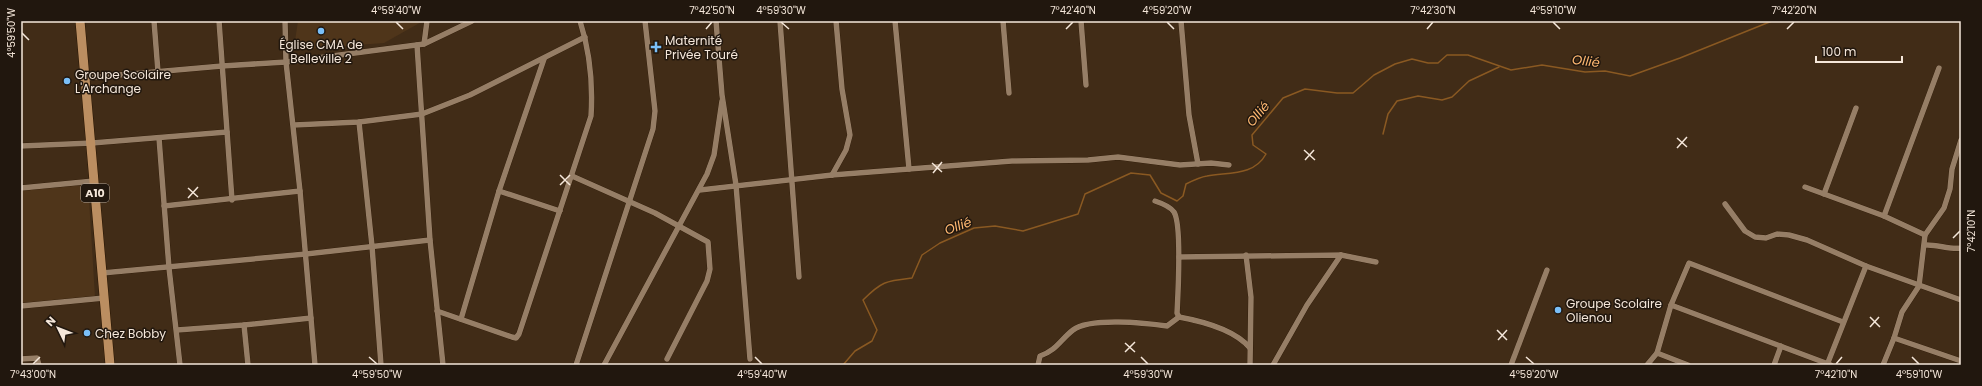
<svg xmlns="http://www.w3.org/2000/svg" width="1982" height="386" font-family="Poppins,sans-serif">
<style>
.built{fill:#4f351a}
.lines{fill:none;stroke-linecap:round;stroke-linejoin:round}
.stream{stroke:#8a5922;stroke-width:1.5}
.street-casing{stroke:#271401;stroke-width:6}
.primary-casing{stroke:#271401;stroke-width:10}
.street{stroke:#967e66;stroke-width:5.5}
.primary{stroke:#bb8e61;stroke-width:9}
.ticks{fill:none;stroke:#f5e7da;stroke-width:1.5}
.poi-dot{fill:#7abff8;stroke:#21170e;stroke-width:1.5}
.labels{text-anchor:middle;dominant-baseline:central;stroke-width:3;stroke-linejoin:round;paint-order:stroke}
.shield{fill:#21170e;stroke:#b5a99d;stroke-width:1}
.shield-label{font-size:11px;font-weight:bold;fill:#f5e7da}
.poi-label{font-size:12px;fill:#f5e7da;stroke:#21170e;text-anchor:start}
.water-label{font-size:13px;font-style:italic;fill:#fdb771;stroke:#21170e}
.neatline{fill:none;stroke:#f5e7da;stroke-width:1.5}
.ticks-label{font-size:10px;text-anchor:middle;fill:#f5e7da}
</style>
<rect width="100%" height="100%" fill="#412c17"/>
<g class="built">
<path d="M 298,21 L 423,21 L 384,43 L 304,49 L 295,41 Z"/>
<path d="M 88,183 L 95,297 L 21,304 L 21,189 Z"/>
</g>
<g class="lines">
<g class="stream">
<path d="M 1383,134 L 1388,114 L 1397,101 L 1418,96 L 1442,100 L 1452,97 L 1469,81 L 1499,67"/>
<path d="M 843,365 L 855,351 L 872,341 L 877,330 L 863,300 C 882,281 886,281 912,278 L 922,255 L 940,243 L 974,228 L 995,226 L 1023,231 L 1078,214 L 1085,194 L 1131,173 L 1150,175 L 1161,193 L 1177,201 L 1183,196 L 1186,184 C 1192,181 1200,177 1207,176 C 1229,172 1254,176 1266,154 L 1253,145 L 1252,135 L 1283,98 L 1305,89 L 1337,93 L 1353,93 L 1374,75 L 1395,64 L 1412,59 L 1428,63 L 1438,63 L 1447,55 L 1468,55 L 1511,70 L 1542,65 L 1585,72 L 1605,71 L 1630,76 L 1680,58 L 1772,21"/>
</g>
<defs>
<g id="street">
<path d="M 154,21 L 158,72"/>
<path d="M 219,21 L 232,200"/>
<path d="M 285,21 L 286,62 L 300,191 L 315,365"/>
<path d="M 716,21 L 722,95 L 736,185 L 750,359"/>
<path d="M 780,21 L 799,277"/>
<path d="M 895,21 L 909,169"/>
<path d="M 1003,21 L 1009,93"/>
<path d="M 1081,21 L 1086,85"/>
<path d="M 1181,21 L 1189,115 L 1198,164"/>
<path d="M 424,44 L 427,21"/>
<path d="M 417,45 L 430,240 L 443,365"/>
<path d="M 85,78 L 222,66 L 286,62 L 424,44 L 472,21"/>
<path d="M 359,122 L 372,246 L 381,365"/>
<path d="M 294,125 L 359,122 L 422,114 L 470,95 L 585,37"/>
<path d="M 159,138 L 169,268 L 180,365"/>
<path d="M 21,146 L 92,143 L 227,132"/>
<path d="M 832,175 L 846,150 L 850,135 L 842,89 L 836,21"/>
<path d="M 572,176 L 655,213 L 708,242 L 710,269 L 707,281 L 667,359"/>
<path d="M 1805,187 L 1884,216 L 1925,235"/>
<path d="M 21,188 L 94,181"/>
<path d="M 700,190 L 832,175 L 1012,161 L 1088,160 L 1118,157 L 1180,165 L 1211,163 L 1229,165"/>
<path d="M 499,191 L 560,211"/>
<path d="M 1824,194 L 1856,108"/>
<path d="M 1155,201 C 1161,203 1170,206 1174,212 C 1182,225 1178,294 1177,313 L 1179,317"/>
<path d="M 1725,204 L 1745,231 L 1755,237 L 1766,238 L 1777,234 L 1789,235 L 1807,240 L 1866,266 L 1961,300"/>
<path d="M 164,206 L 300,191"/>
<path d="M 1884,216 L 1939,68"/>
<path d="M 1925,245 C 1937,244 1950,250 1961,248"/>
<path d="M 1246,255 L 1251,297 L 1250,365"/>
<path d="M 1179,257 L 1341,255 L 1376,262"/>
<path d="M 102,273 L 306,254 L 430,240"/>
<path d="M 1671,305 L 1831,365"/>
<path d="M 21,306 L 104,298"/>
<path d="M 437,311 L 512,337 L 516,338 L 519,334 L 591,116 C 593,84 590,52 580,21"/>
<path d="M 461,319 L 499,191 L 544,59"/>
<path d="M 244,325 L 248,365"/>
<path d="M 177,330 L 244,325 L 311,318"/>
<path d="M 1894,338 L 1961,361"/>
<path d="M 1657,353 L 1688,365"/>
<path d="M 21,359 L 37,358 L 39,365"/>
<path d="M 576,365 L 653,129 L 655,111 L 645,21"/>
<path d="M 604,365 L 707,174 L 714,155 L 722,101"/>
<path d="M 1038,365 L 1040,356 C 1057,350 1060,340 1073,330 C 1090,317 1146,323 1167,326 L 1179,317 C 1201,321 1235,330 1250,348"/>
<path d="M 1273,365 L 1307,305 L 1341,255"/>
<path d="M 1511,365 L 1547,270"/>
<path d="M 1647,365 L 1657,353 L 1671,305 L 1689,263 L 1843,322"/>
<path d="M 1774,365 L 1781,346"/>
<path d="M 1827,365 L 1866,266"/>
<path d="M 1883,365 L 1894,338 L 1902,312 L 1919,286 L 1925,235 L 1944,208 L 1950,189 L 1952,169 L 1961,140"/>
</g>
<path id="primary" d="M 80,21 L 110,365"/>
</defs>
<use href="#street" class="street-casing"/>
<use href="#primary" class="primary-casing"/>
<use href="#street" class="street"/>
<use href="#primary" class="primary"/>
</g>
<path class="ticks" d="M 396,22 L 403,29M 781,22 L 789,29M 1167,22 L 1174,29M 1553,22 L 1560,29M 706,29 L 712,22M 1066,29 L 1073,22M 1427,29 L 1433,22M 1787,29 L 1794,22M 22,33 L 29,40M 1677,138 L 1687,147M 1677,148 L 1687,137M 1304,150 L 1315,160M 1305,160 L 1314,150M 932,163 L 942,172M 933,173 L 942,162M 560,175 L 570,185M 560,185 L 570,175M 188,188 L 198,197M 188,198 L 198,187M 1953,238 L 1960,231M 1870,317 L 1880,327M 1870,327 L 1879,317M 1497,330 L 1507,340M 1498,340 L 1507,330M 1125,343 L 1135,352M 1125,352 L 1135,342M 369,357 L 377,364M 755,357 L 762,364M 1141,357 L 1148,364M 1526,357 L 1534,364M 1912,357 L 1919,364M 33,364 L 40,357M 1836,364 L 1842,357"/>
<g class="poi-dot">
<circle cx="321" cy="31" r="4"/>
<path d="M654 41h4v4h4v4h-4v4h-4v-4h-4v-4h4z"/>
<circle cx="67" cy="81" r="4"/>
<circle cx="1558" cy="310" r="4"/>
<circle cx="87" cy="333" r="4"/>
</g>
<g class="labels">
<rect class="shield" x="81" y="184" width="28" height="18" rx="3"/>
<g class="shield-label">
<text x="95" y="193">A10</text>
</g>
<g class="poi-label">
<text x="665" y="40">Maternité<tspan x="665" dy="14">Privée Touré</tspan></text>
<text x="321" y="44" text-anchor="middle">Église CMA de<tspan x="321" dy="14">Belleville 2</tspan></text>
<text x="75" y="74">Groupe Scolaire<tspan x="75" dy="14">L'Archange</tspan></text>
<text x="1566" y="303">Groupe Scolaire<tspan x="1566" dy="14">Olienou</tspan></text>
<text x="95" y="333">Chez Bobby</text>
</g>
<g class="water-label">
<text transform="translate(1586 61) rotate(7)">Ollié</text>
<text transform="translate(1258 114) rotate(-50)">Ollié</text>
<text transform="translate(958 226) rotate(-20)">Ollié</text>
</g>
</g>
<rect width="1982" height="386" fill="none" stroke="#21170e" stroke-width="44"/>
<g transform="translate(58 328) rotate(313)" stroke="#21170e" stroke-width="3" paint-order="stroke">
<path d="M0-3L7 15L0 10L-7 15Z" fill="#f5e7da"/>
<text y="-6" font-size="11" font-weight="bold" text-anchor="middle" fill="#f5e7da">N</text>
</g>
<path d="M1816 56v6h86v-6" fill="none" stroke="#f5e7da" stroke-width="2"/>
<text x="1822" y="56" font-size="12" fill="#f5e7da" stroke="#21170e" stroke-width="3" paint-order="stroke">100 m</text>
<rect x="22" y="22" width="1938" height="342" class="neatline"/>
<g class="ticks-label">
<text x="396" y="14">4°59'40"W</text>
<text x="712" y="14">7°42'50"N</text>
<text x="781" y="14">4°59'30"W</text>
<text x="1073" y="14">7°42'40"N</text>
<text x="1167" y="14">4°59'20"W</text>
<text x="1433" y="14">7°42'30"N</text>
<text x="1553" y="14">4°59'10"W</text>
<text x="1794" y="14">7°42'20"N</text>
<text transform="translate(11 33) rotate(-90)" y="4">4°59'50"W</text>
<text transform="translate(1971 231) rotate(-90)" y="4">7°42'10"N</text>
<text x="33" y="378">7°43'00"N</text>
<text x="377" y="378">4°59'50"W</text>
<text x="762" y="378">4°59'40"W</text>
<text x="1148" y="378">4°59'30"W</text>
<text x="1534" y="378">4°59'20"W</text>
<text x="1836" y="378">7°42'10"N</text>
<text x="1919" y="378">4°59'10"W</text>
</g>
</svg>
